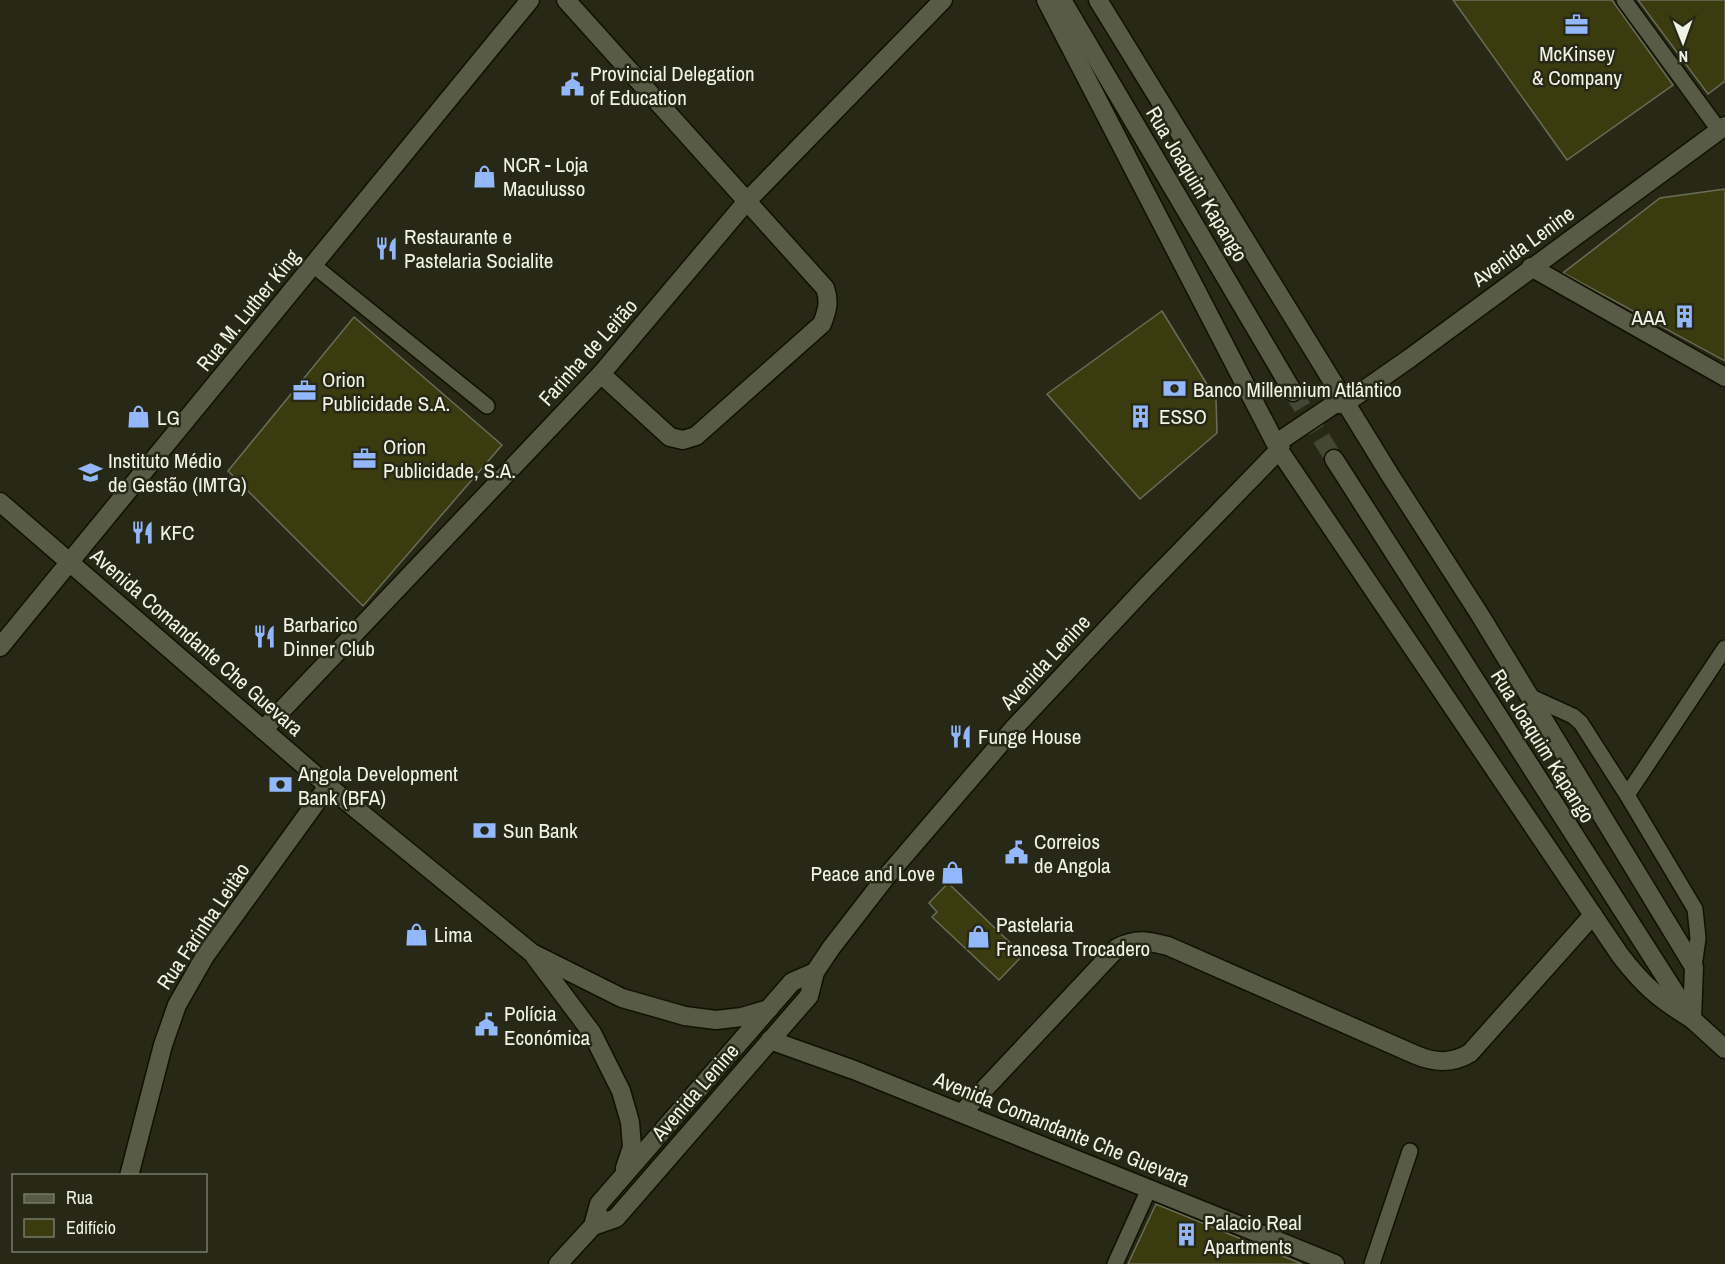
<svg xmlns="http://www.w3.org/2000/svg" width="1725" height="1264" font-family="'Archivo Narrow',sans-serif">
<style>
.building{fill:#3a3c0f;stroke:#6b6d58;stroke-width:1.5}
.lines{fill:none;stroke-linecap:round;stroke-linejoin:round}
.tertiary-tunnel{stroke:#454735;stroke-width:18;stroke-dasharray:18 9;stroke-linecap:butt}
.service-casing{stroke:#101102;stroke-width:18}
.minor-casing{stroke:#101102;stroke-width:21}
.tertiary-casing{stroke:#101102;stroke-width:21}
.service{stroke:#585b46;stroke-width:15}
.minor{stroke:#585b46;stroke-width:18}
.tertiary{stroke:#585b46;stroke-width:18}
.tertiary-bridge-casing{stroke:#101102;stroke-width:21;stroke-linecap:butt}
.tertiary-bridge{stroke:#585b46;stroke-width:18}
.labels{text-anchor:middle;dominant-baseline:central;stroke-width:5;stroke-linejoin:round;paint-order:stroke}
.poi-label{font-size:21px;fill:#f1f3e7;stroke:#272916;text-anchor:start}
.street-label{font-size:21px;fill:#f1f3e7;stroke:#272916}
</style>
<rect width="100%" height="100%" fill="#272916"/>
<g class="building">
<path d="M 1453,0 L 1612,0 L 1673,85 L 1567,160 Z"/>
<path d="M 1638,0 L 1725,0 L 1725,81 L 1708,94 Z"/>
<path d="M 1725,189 L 1725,361 L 1563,273 L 1660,198 Z"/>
<path d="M 1162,311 L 1216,399 L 1217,433 L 1140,499 L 1047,394 Z"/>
<path d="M 354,317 L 502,445 L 363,606 L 228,471 Z"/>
<path d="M 948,883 L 1023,955 L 999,980 L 932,917 L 937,912 L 929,903 Z"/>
<path d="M 1156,1204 L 1302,1264 L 1128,1264 Z"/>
</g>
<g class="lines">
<path class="tertiary-tunnel" d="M 1293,392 L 1334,459"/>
<defs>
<g id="service">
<path d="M 1624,0 L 1719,130"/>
<path d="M 313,265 L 487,406"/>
<path d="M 1529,696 L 1573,716 L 1581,723 L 1627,795 L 1695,909 L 1698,938 L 1694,967"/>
<path d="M 1627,795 L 1725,648"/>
<path d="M 1115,1264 L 1149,1189"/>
<path d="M 1372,1264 L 1410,1151"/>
</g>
<g id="minor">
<path d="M 566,0 L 825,288 C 830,302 827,311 822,324 L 696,436 L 683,440 L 670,437 L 601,374"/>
<path d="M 1531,267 L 1725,377"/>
<path d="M 0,647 L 530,0"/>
<path d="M 263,730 L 601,374 L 747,201 L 943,0"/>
<path d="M 962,1113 L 1117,948 C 1137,938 1147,941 1168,946 L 1416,1055 C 1435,1063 1452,1064 1470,1053 L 1593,915"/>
<path d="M 129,1176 L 163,1045 L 177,1005 L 205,956 L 328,786"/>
</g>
<g id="tertiary">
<path d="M 1046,0 L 1279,450 L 1620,955 C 1643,985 1659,999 1692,1019"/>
<path d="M 1062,0 L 1293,392"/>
<path d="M 1098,0 L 1390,475 L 1480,615 L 1694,967 L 1692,1019"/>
<path d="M 1335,405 L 1347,402 L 1410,358 L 1725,126"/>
<path d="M 1334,459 L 1692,1019 L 1725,1049"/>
<path d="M 0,502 L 328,786 L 532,953 L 622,998 L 685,1016 L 716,1020 L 742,1017 L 769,1009"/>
<path d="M 535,957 L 592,1033 L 621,1091 L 630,1122 L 632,1147 L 625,1168"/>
<path d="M 770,1040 L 854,1070 L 1335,1264"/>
<path d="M 593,1226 L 616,1218 L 809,996 L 815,972 L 831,948 L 886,877 L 1013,729 L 1145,588 L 1279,450 L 1283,440"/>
<path d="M 558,1264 L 593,1226 L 599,1204 L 792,982 L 815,972"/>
</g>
</defs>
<use href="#service" class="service-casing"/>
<use href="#minor" class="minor-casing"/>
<use href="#tertiary" class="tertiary-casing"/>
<use href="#service" class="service"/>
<use href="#minor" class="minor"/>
<use href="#tertiary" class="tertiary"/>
<defs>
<path id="tertiary-bridge" d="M 1284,438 L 1333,405"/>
</defs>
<use href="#tertiary-bridge" class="tertiary-bridge-casing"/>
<use href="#tertiary-bridge" class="tertiary-bridge"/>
</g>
<defs>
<symbol id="office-bare" viewBox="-9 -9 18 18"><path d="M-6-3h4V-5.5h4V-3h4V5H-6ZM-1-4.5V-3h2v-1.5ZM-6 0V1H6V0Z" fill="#92b7fd" stroke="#272916" stroke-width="2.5" paint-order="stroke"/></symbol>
<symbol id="civic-bare" viewBox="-9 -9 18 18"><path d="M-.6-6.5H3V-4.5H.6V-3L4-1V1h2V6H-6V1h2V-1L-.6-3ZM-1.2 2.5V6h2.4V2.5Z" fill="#92b7fd" stroke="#272916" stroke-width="2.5" paint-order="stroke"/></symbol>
<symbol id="shop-bare" viewBox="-9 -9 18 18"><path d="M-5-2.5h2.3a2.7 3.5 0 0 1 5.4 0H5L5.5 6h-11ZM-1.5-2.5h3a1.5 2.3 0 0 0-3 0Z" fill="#92b7fd" stroke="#272916" stroke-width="2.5" paint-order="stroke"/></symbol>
<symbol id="restaurant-bare" viewBox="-9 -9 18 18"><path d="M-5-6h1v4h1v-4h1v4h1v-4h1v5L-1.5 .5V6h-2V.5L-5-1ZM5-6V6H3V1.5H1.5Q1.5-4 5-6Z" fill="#92b7fd" stroke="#272916" stroke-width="2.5" paint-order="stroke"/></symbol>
<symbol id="building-bare" viewBox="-9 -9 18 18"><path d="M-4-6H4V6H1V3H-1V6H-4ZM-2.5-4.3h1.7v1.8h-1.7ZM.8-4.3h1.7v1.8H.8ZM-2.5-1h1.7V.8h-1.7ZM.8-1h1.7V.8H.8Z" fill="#92b7fd" stroke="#272916" stroke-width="2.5" paint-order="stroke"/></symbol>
<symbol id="bank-bare" viewBox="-9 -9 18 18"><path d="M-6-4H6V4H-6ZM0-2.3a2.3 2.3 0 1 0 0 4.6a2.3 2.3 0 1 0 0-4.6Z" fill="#92b7fd" stroke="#272916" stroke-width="2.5" paint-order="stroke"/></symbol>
<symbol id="school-bare" viewBox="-9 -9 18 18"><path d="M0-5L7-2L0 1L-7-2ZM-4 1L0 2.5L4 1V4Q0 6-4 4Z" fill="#92b7fd" stroke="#272916" stroke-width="2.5" paint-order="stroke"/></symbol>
</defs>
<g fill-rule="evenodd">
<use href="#office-bare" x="1560" y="8" width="33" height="33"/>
<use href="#civic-bare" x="556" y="68" width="33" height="33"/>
<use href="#shop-bare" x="468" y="160" width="33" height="33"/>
<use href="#restaurant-bare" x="370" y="232" width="33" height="33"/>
<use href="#building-bare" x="1668" y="300" width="33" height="33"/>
<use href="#bank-bare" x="1158" y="372" width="33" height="33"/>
<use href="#office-bare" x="288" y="374" width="33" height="33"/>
<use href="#building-bare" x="1124" y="400" width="33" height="33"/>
<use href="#shop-bare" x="122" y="400" width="33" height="33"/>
<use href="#office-bare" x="348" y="442" width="33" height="33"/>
<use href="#school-bare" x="74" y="456" width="33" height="33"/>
<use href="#restaurant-bare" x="126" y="516" width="33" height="33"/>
<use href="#restaurant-bare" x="248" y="620" width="33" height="33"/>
<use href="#restaurant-bare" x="944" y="720" width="33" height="33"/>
<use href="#bank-bare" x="264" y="768" width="33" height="33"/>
<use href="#bank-bare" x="468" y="814" width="33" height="33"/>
<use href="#civic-bare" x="1000" y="836" width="33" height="33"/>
<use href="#shop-bare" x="936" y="856" width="33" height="33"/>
<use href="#shop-bare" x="400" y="918" width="33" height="33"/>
<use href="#shop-bare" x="962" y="920" width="33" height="33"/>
<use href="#civic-bare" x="470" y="1008" width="33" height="33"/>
<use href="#building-bare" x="1170" y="1218" width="33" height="33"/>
</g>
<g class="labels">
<g class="poi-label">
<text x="1577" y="53" text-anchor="middle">McKinsey<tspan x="1577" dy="24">&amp; Company</tspan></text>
<text x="590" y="73">Provincial Delegation<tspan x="590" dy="24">of Education</tspan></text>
<text x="503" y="164">NCR - Loja<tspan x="503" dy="24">Maculusso</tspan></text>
<text x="404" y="236">Restaurante e<tspan x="404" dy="24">Pastelaria Socialite</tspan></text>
<text x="1666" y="317" text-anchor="end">AAA</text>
<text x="322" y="379">Orion<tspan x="322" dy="24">Publicidade S.A.</tspan></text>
<text x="1193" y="389">Banco Millennium Atlântico</text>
<text x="1159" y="416">ESSO</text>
<text x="157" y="417">LG</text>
<text x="383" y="446">Orion<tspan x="383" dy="24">Publicidade, S.A.</tspan></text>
<text x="108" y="460">Instituto Médio<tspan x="108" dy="24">de Gestão (IMTG)</tspan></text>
<text x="160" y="532">KFC</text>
<text x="283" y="624">Barbarico<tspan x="283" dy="24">Dinner Club</tspan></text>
<text x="978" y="736">Funge House</text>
<text x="298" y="773">Angola Development<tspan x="298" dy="24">Bank (BFA)</tspan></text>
<text x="503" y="830">Sun Bank</text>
<text x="1034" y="841">Correios<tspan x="1034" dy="24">de Angola</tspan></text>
<text x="935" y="873" text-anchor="end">Peace and Love</text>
<text x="996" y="924">Pastelaria<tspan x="996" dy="24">Francesa Trocadero</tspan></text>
<text x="434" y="934">Lima</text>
<text x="504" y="1013">Polícia<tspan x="504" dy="24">Económica</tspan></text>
<text x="1204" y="1222">Palacio Real<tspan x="1204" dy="24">Apartments</tspan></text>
</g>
<g class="street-label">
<text transform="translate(1197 184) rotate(59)">Rua Joaquim Kapango</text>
<text transform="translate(1523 246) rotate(-36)">Avenida Lenine</text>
<text transform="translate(248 310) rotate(-51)">Rua M. Luther King</text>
<text transform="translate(588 352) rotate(-48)">Farinha de Leitão</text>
<text transform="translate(197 642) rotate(41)">Avenida Comandante Che Guevara</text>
<text transform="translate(1045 662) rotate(-47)">Avenida Lenine</text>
<text transform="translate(1543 746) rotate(58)">Rua Joaquim Kapango</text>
<text transform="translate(203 926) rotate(-56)">Rua Farinha Leitào</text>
<text transform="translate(695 1092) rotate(-49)">Avenida Lenine</text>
<text transform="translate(1062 1129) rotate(22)">Avenida Comandante Che Guevara</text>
</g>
</g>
<rect x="12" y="1174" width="195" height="78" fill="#272916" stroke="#787a6a" stroke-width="1.5"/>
<rect x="24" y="1194" width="30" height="9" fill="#585b46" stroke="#787a6a" stroke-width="1.5"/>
<text x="66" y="1204" font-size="18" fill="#f1f3e7">Rua</text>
<rect x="24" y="1219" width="30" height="18" fill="#3a3c0f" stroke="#787a6a" stroke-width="1.5"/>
<text x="66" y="1234" font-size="18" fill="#f1f3e7">Edifício</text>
<g transform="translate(1683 42) rotate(179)" stroke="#272916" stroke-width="4.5" paint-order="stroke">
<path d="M0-4.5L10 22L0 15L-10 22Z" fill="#f1f3e7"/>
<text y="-9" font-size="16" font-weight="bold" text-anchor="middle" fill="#f1f3e7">N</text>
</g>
</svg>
